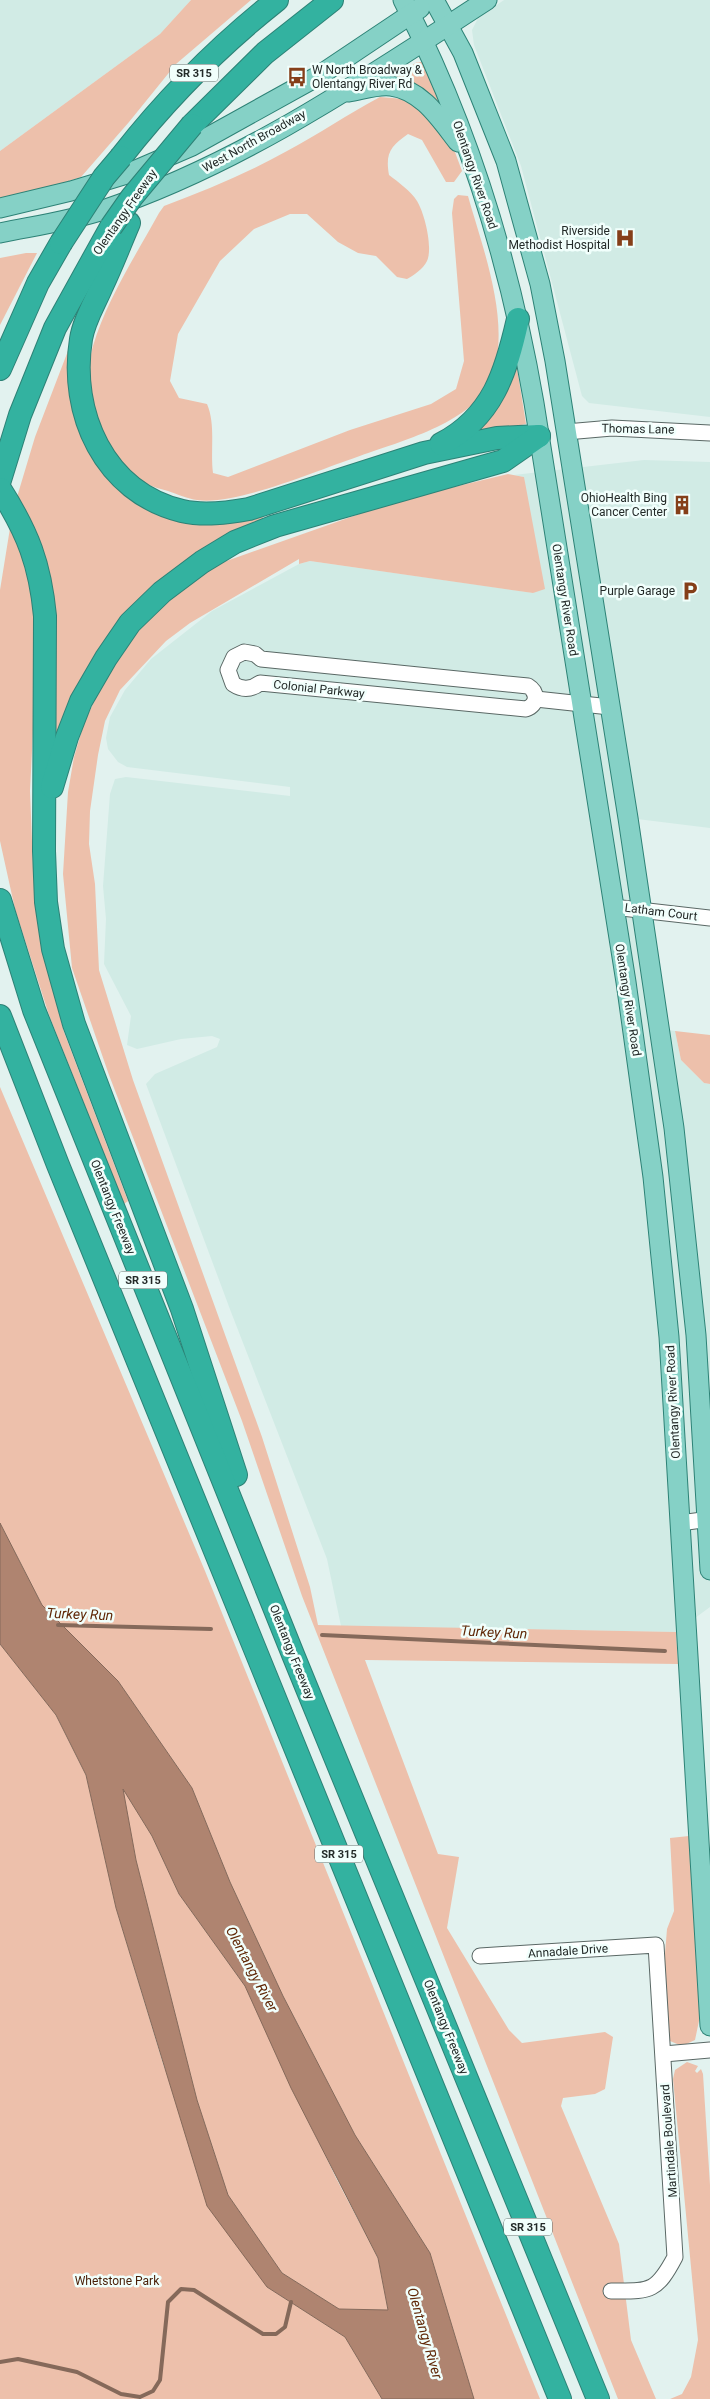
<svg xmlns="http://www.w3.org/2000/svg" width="710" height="2399" font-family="Roboto,sans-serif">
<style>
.built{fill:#d1ebe5}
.green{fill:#edc0ab}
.water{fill:#af8470;stroke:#85695a;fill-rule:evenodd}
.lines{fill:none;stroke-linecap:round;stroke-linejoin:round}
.stream{stroke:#85695a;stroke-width:4}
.minor-casing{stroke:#5a6865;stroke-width:17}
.major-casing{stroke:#2d8276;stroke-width:21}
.highway-casing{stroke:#2d8276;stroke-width:24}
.minor{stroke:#fff;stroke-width:15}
.major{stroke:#85d1c6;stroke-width:19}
.highway{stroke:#33b2a0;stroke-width:22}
.highway-bridge-casing{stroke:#2d8276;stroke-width:24;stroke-linecap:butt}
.highway-bridge{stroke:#33b2a0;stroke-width:22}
.labels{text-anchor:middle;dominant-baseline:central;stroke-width:5;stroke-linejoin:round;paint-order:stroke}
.shield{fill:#f1fffc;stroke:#616a68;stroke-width:1}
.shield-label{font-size:11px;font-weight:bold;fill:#232a28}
.poi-label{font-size:12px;fill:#232a28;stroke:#f1fffc;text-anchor:end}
.street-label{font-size:12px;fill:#232a28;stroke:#f1fffc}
.park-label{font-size:12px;fill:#481e06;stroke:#f1fffc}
.water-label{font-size:14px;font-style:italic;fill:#602807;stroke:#f1fffc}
</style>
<rect width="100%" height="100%" fill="#e2f2ef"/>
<g class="built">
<path d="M 0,0 L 191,0 L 160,34 L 0,151 Z"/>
<path d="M 504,0 L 710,0 L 710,417 L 589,403 L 582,396 L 521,166 L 474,45 L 472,30 L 478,18 Z"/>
<path d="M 644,460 L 710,462 L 710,828 L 629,818 L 660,1029 L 675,1031 L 681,1060 L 704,1083 L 710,1084 L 710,1607 L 676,1632 L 341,1626 L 327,1559 L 231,1312 L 146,1084 L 155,1074 L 217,1047 L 220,1039 L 212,1036 L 181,1039 L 137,1049 L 127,1045 L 131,1016 L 104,964 L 106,919 L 103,886 L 110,794 L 115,779 L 126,777 L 290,796 L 290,787 L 127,767 L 118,762 L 108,749 L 106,738 L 110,717 L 125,690 L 151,659 L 212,611 L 299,564 L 310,561 L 534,593 L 524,477 L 514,475 Z"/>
</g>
<g class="green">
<path d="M 191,0 L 251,0 L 176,64 L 129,122 L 81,177 L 42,190 L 0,200 L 0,151 L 160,34 Z"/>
<path d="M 417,62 L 424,62 L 453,126 L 395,81 L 396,76 Z"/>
<path d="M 380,97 L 404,99 L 422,109 L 452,144 L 462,171 L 454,182 L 446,182 L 422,140 L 408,134 C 391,146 385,153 389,175 C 398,182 411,191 417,201 C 425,214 433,248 427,261 C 423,269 414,275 407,279 L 397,277 L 376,256 L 358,253 L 338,242 L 307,214 L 290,214 L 254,229 L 220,261 L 178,334 L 170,381 L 179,398 L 207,404 C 216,425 210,450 213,473 L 228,477 L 350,430 L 431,404 L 456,389 L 464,361 L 452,213 L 454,199 L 458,195 L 468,196 C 483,250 517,336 486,388 C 465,425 395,443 357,457 C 318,470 236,506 197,500 C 188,499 177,494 168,491 C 161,489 153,487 147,484 C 130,475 115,455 106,439 C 91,413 84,376 93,346 C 106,301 136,255 159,213 L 164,206 C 206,190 248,173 287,151 C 319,134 348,114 380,97 Z"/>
<path d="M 26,253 L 37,253 L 0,325 L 0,258 Z"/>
<path d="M 71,343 L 122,490 L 262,514 L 264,522 L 133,607 L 55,752 L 52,686 L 17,497 L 35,437 Z"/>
<path d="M 517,368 L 526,424 L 465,437 L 512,373 Z"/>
<path d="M 508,474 L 524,477 L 545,589 L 533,593 L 310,561 L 299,564 L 299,559 L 190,623 L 166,641 L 120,690 L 105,721 L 98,755 L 90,811 L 89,844 L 95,884 L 99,970 L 133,1080 L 262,1437 L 310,1587 L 318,1625 L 676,1632 L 678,1664 L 365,1660 L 438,1854 L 459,1857 L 447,1928 L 509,2030 L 522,2043 L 605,2032 L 613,2037 L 605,2089 L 595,2094 L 563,2098 L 561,2106 L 619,2244 L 631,2340 L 656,2399 L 618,2399 L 302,1596 L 242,1421 L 109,1075 L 72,968 L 63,874 L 68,792 L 74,757 L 84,723 L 102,685 L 145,621 L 185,587 L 218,564 L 396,501 Z"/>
<path d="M 11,522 L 23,548 L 38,630 L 30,791 L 33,867 L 46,963 L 64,1032 L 128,1201 L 124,1204 L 49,1015 L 15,909 L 0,841 L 0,590 Z"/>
<path d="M 675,1031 L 710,1035 L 710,1084 L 704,1083 L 681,1060 Z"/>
<path d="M 0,1087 L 205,1571 L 540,2399 L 474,2399 L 430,2253 L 355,2135 L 283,1996 L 230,1882 L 192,1788 L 118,1681 L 42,1605 L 0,1523 Z"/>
<path d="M 0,1644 L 56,1715 L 86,1775 L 116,1908 L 164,2067 L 267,2287 L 345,2337 L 382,2399 L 0,2399 Z"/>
<path d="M 122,1787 L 152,1836 L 179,1894 L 245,1986 L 336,2178 L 378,2258 L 388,2310 L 339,2309 L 282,2273 L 228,2195 L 197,2100 L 136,1860 Z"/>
<path d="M 689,1836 L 700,2016 L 695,2040 L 682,2046 L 670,2041 L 668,2034 L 664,1966 L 667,1929 L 674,1911 L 670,1838 Z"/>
<path d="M 687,2062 L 698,2066 L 695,2071 L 697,2073 L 701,2069 L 703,2074 L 710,2185 L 710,2399 L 670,2399 L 682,2394 L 691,2377 L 698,2340 L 673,2079 L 675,2070 Z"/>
</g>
<path class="water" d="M 0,1523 L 42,1605 L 118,1681 L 192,1788 L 230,1882 L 283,1996 L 355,2135 L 430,2253 L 474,2399 L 382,2399 L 345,2337 L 267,2287 L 207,2206 L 116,1908 L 86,1775 L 56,1715 L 0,1644 ZM 123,1789 L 152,1836 L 179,1894 L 245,1986 L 291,2088 L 378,2258 L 388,2310 L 339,2309 L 282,2273 L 228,2195 L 197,2100 L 136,1860 Z"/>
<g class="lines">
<g class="stream">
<path d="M 58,1625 L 211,1629"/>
<path d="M 322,1635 L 665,1651"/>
<path d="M 0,2362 L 18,2359 L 77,2372 L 121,2394 L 140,2397 L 153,2391 L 160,2380 L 168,2302 L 181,2289 L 194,2290 L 263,2334 L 276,2334 L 285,2327 L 291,2302"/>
</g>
<defs>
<g id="minor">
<path d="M 566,432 L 612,428 L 710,433"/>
<path d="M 244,652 L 255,654 L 261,659 L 528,686 C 538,692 538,705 526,709 L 260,683 C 251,690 242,690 233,684 L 228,670 L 234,657 Z"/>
<path d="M 536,699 L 610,707"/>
<path d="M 613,907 L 710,918"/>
<path d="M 680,1523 L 710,1519"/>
<path d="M 480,1956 L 656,1945 L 675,2257 C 656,2293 650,2291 611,2291"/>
<path d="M 664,2054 L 710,2050"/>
</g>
<g id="major">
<path d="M 403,0 C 468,126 510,264 534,403 L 626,982 L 653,1177 L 669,1337 L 710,2026"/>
<path d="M 434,0 L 463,53 L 506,161 L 540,284 L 555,361 L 628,818 L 674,1128 L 696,1335 L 710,1570"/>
<path d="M 348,92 C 361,90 378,84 391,86 C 422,90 440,119 458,142"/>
<path d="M 0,208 L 71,191 L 127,174 L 192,146 L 320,75 L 420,8"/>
<path d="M 0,233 C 34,226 70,221 103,210 C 241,164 365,79 487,0"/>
</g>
<g id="highway">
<path d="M 192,125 L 265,53 L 332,0"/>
<path d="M 121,157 C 167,98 219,46 277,0"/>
<path d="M 129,223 C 120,244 112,265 102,286 C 95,303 84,320 81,339 C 69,413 104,492 182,511 C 204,516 227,513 249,509 L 424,453 L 497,438 L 539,436"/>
<path d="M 0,369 L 38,283 L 61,243"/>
<path d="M 441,444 C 493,417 506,372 518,319"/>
<path d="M 0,480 L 20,415 L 55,328 L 111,227"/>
<path d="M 0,489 C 28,533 40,564 45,616 L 44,851 L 46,902 L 53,949 L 74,1024 L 182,1309 L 236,1475"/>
<path d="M 52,787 L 67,737 L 81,701 L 106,658 L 130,623 L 162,592 L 202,562 L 235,542 L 275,526 L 503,461 L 539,436"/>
<path d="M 0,900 L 34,1010 L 294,1657 L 598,2399"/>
<path d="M 0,1016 L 58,1165 L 560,2399"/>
</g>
</defs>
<use href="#minor" class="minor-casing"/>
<use href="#major" class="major-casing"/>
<use href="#highway" class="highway-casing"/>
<use href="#minor" class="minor"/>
<use href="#major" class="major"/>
<use href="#highway" class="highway"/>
<defs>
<g id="highway-bridge">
<path d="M 111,227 L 132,197 L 192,125"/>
<path d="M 61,243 L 104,177 L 121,157"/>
</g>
</defs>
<use href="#highway-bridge" class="highway-bridge-casing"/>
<use href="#highway-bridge" class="highway-bridge"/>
</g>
<defs>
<symbol id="bus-bare" viewBox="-9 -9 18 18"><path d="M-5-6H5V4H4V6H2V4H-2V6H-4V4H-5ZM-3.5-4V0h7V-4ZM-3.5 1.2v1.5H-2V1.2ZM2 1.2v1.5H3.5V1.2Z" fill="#853f19" stroke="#f1fffc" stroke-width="2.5" paint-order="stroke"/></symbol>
<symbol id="hospital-bare" viewBox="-9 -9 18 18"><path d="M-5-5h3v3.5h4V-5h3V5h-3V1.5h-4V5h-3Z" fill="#853f19" stroke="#f1fffc" stroke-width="2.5" paint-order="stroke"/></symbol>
<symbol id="building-bare" viewBox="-9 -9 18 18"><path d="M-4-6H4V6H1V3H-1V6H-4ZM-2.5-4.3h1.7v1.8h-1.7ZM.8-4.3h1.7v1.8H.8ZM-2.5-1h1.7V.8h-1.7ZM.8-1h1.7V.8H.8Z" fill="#853f19" stroke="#f1fffc" stroke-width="2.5" paint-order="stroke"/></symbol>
<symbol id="parking-bare" viewBox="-9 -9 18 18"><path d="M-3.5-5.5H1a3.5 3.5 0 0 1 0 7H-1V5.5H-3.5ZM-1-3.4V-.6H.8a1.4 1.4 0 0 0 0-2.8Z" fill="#853f19" stroke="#f1fffc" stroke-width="2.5" paint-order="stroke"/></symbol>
</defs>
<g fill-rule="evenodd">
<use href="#bus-bare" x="283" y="63" width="28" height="28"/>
<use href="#hospital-bare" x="611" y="224" width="28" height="28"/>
<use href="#building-bare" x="668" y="491" width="28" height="28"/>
<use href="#parking-bare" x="676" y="577" width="28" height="28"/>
</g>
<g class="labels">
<g class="shield">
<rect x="170" y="64.5" width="48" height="17" rx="4"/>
<rect x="119" y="1271.5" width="48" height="17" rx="4"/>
<rect x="315" y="1845.5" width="48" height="17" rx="4"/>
<rect x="504" y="2218.5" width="48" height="17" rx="4"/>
</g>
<g class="shield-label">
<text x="194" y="73">SR 315</text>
<text x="143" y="1280">SR 315</text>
<text x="339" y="1854">SR 315</text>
<text x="528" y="2227">SR 315</text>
</g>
<g class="poi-label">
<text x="312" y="70" text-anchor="start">W North Broadway &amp;<tspan x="312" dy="14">Olentangy River Rd</tspan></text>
<text x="610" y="231">Riverside<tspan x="610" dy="14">Methodist Hospital</tspan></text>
<text x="667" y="498">OhioHealth Bing<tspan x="667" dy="14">Cancer Center</tspan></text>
<text x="675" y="591">Purple Garage</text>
</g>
<g class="street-label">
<text transform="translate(254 141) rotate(-29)">West North Broadway</text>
<text transform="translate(475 175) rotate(71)">Olentangy River Road</text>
<text transform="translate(125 212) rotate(-55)">Olentangy Freeway</text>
<text transform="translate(638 429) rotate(1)">Thomas Lane</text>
<text transform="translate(565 600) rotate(81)">Olentangy River Road</text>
<text transform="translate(319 689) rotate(6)">Colonial Parkway</text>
<text transform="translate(661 912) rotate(7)">Latham Court</text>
<text transform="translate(628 1000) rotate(81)">Olentangy River Road</text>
<text transform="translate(113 1207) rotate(68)">Olentangy Freeway</text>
<text transform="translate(673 1402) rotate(-93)">Olentangy River Road</text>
<text transform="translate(292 1652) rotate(68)">Olentangy Freeway</text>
<text transform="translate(568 1951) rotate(-4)">Annadale Drive</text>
<text transform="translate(446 2027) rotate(68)">Olentangy Freeway</text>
<text transform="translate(669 2141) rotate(-94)">Martindale Boulevard</text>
</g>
<g class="park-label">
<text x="117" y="2281">Whetstone Park</text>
</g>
<g class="water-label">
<text transform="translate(80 1614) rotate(2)">Turkey Run</text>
<text transform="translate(494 1632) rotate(3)">Turkey Run</text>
<text transform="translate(252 1969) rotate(62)">Olentangy River</text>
<text transform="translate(425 2333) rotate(74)">Olentangy River</text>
</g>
</g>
</svg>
